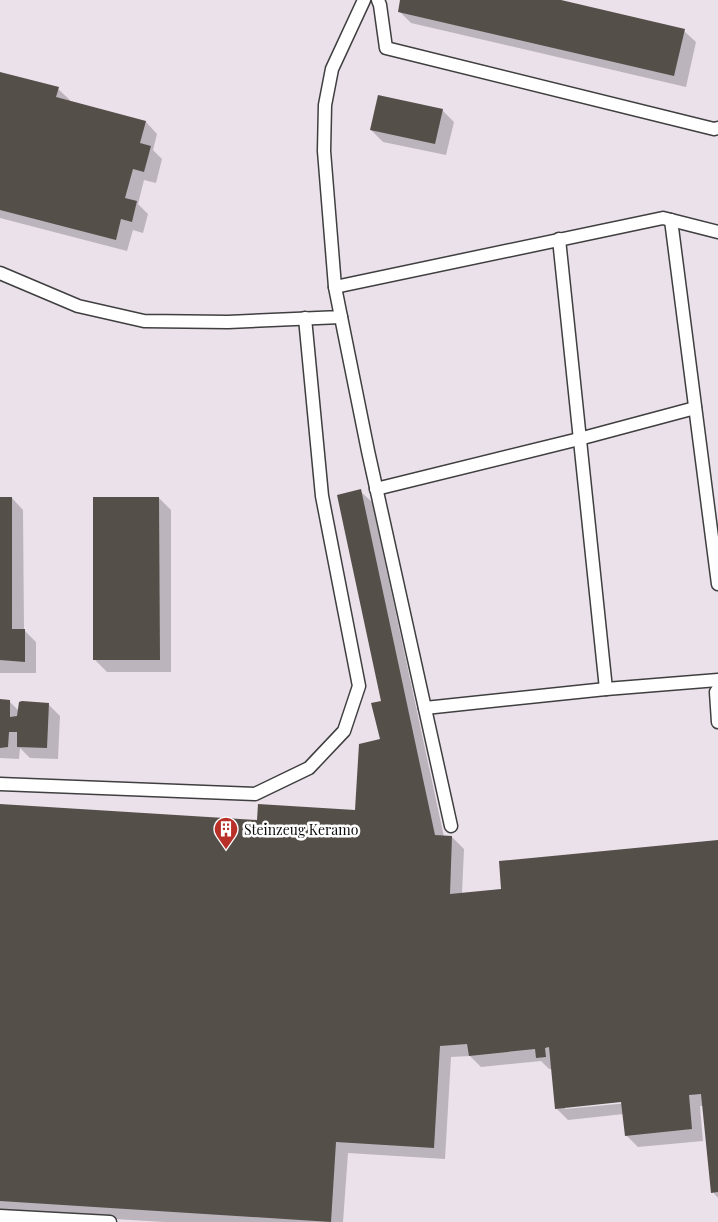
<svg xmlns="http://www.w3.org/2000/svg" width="718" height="1222" font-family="'Playfair Display',serif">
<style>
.industrial{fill:#ebe1eb}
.shadow{fill:#0003;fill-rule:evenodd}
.building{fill:#554f49}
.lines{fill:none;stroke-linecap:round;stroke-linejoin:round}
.service-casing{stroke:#3f3f3f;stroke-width:15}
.service{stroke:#fff;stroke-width:12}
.labels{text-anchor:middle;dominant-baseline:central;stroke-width:5;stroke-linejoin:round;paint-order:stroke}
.poi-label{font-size:14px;fill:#0c0c0c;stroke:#fff;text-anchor:start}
</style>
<rect width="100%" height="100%" fill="#fffdec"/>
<rect class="industrial" x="0" y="0" width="718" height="1222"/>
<g class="shadow">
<path d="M 402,0 L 555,0 L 684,31 L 696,42 L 686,87 L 411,23 L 399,11 Z"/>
<path d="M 0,73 L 58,89 L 70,100 L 70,102 L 146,122 L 157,134 L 153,150 L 162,159 L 156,183 L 144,180 L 138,204 L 148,214 L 143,233 L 133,230 L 127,251 L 0,218 Z"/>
<path d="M 442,110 L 454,122 L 446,155 L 383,142 L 371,130 Z"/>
<path d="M 360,491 L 372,502 L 444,837 L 452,837 L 464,849 L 462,894 L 503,890 L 718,841 L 718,1198 L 713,1192 L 704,1106 L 700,1106 L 703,1141 L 638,1147 L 626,1135 L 624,1114 L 568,1120 L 556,1108 L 552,1069 L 549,1069 L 541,1061 L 481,1067 L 470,1056 L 451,1057 L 445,1159 L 348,1153 L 343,1222 L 164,1222 L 0,1212 L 0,806 L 258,821 L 356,811 L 381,740 L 383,701 ZM 627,1100 L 628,1103 L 565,1109 L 565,1106 Z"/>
<path d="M 0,498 L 12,498 L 23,510 L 24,630 L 36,642 L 36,673 L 0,673 Z"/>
<path d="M 159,498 L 171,510 L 171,672 L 107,672 L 95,660 Z"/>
<path d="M 0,701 L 9,701 L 19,711 L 48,704 L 60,716 L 58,759 L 30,758 L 20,748 L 19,759 L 0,758 Z"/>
</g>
<g class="building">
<path d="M 400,0 L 561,0 L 685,29 L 674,76 L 398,12 Z"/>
<path d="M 0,72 L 59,87 L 56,97 L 146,121 L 140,143 L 151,146 L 144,172 L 133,169 L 125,198 L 137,201 L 132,222 L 121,219 L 116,240 L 0,210 Z"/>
<path d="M 378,95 L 443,109 L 435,144 L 370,130 Z"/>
<path d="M 361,489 L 435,835 L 452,836 L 450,894 L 501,889 L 499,861 L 718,840 L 718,1192 L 711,1193 L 701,1094 L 689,1095 L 692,1129 L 625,1136 L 621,1102 L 555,1109 L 549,1047 L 545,1048 L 546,1057 L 536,1058 L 535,1049 L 469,1056 L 467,1044 L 440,1046 L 434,1148 L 336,1142 L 331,1222 L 0,1201 L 0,804 L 257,820 L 258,804 L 355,810 L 359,744 L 380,739 L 371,703 L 381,701 L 337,495 Z"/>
<path d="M 0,497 L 12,497 L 12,629 L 25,629 L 25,662 L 0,660 Z"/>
<path d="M 93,497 L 159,497 L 160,660 L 93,660 Z"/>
<path d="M 0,699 L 10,700 L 10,717 L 17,716 L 19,702 L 22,701 L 49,703 L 47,748 L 17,747 L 17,732 L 9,732 L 8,747 L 0,748 Z"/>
</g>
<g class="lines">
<defs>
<g id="service">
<path d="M 378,0 L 380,5 L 386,48 L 714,129 L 718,128"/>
<path d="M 671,220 L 718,584"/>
<path d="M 559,239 L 606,689"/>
<path d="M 0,273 L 78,306 L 144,321 L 228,322 L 341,317 L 335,287 L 324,151 L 325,105 L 332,69 L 364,0"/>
<path d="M 335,287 L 663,218 L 718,232"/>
<path d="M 341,317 L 368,451 L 451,826"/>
<path d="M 376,489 L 579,439 L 695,408"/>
<path d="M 718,689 L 716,692 L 718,722"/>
<path d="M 425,708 L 606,689 L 718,680"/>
<path d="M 0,784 L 255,794 L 309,768 L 344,731 L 359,686 L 322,496 L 305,318"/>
<path d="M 0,1216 L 110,1222"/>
</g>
</defs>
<use href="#service" class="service-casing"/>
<use href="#service" class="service"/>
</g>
<defs>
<symbol id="building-pin" viewBox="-11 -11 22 30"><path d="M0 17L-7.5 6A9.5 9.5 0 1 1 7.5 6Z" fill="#b93028" stroke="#fff"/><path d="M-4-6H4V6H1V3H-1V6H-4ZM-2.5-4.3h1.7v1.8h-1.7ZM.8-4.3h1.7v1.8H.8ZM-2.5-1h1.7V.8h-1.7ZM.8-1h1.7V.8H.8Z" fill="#fff"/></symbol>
</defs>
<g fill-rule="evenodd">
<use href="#building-pin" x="212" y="815" width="28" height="38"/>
</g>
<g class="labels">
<g class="poi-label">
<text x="244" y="829">Steinzeug Keramo</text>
</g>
</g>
</svg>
